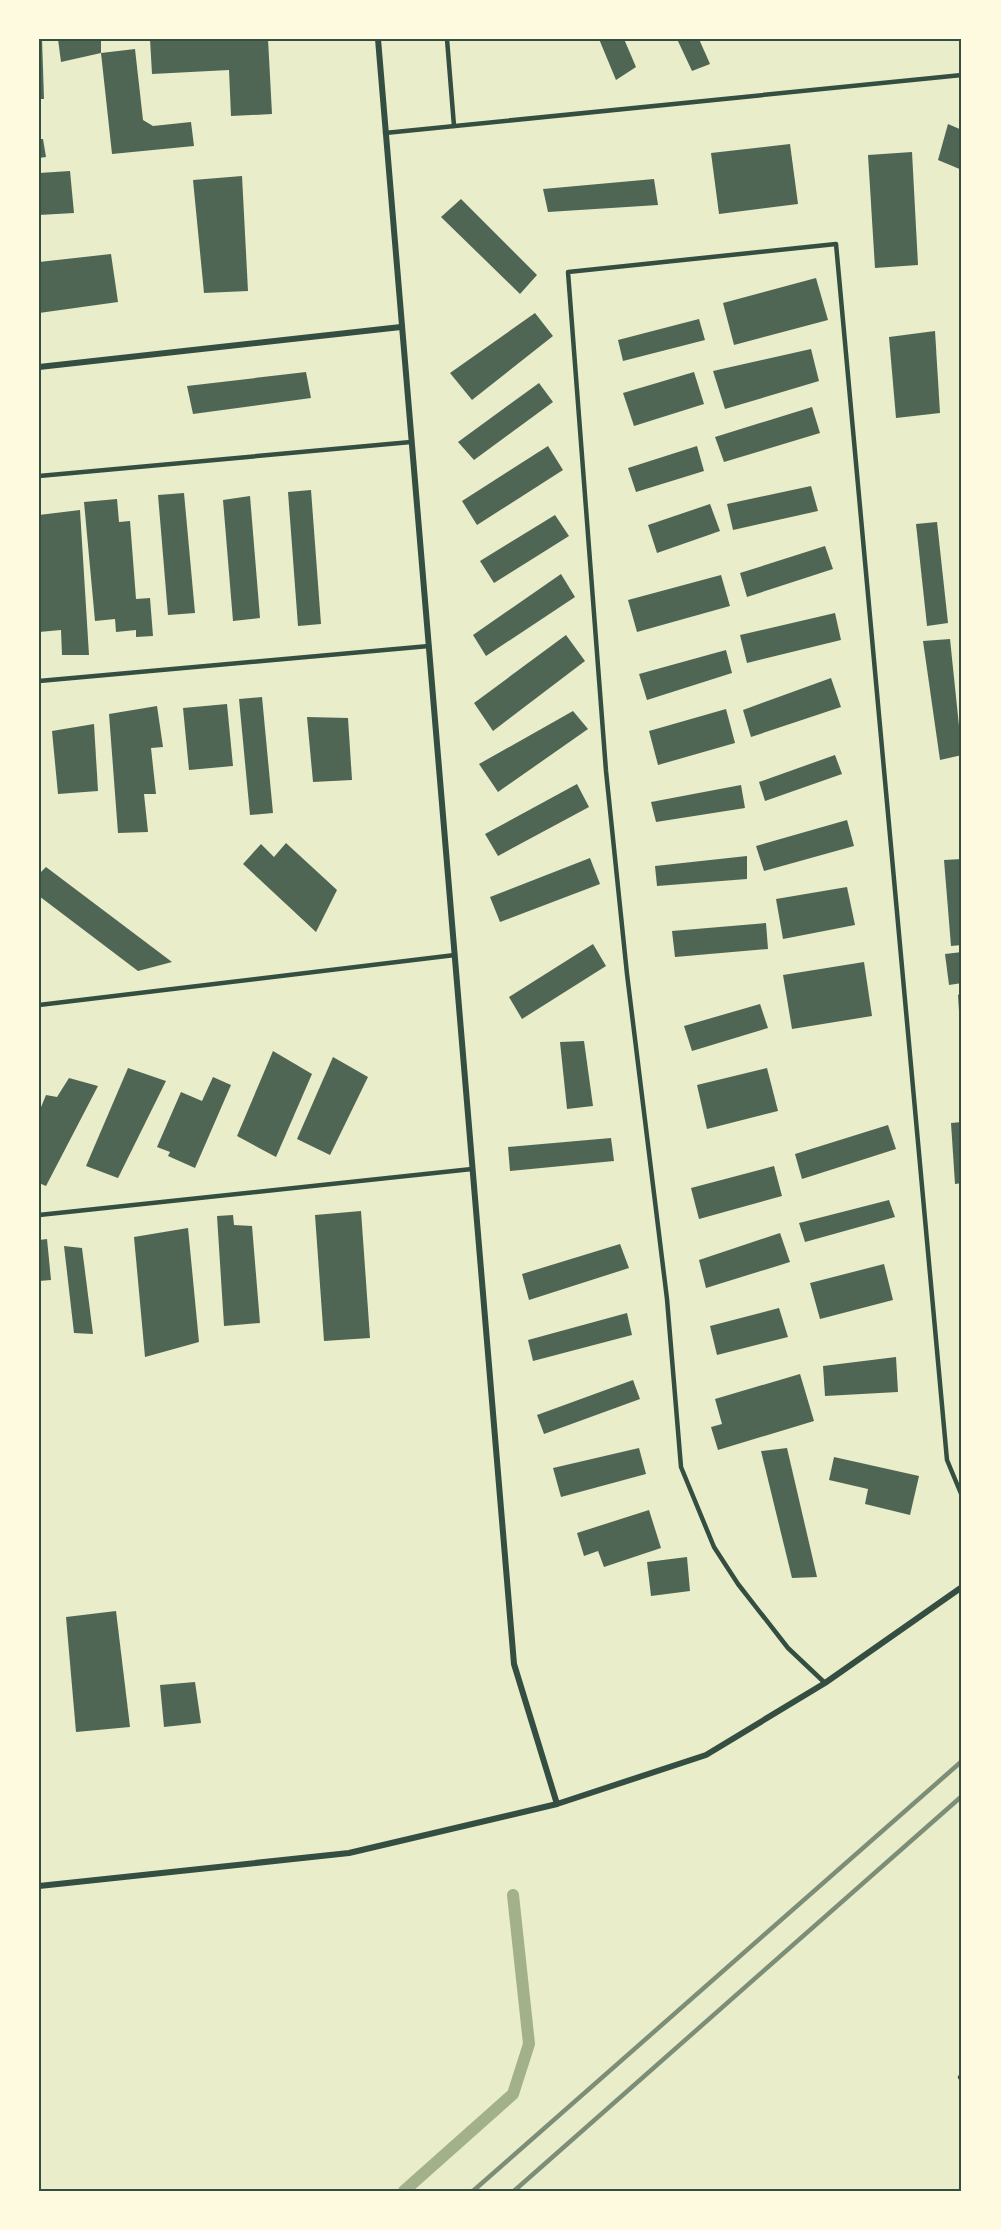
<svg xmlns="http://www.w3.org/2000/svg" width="1001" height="2230" font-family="'Public Sans',sans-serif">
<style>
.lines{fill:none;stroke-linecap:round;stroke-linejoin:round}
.stream{stroke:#a3b18a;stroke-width:12}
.building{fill:#4f6655}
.service{stroke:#344e41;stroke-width:4.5}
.minor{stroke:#344e41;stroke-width:6}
.rail{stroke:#7c8e77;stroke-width:4.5}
.neatline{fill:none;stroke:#344e41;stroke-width:2}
</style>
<rect width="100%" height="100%" fill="#e9edc9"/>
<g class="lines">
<path class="stream" d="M 404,2191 L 513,2094 L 529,2044 L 513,1895"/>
</g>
<g class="building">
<path d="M 39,39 L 42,39 L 44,99 L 39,99 Z"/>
<path d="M 58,39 L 101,39 L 101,53 L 61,62 Z"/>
<path d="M 150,39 L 268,39 L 272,114 L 231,116 L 229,70 L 152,74 Z"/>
<path d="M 599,39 L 624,39 L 636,67 L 616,80 Z"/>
<path d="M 677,39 L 699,39 L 710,64 L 692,71 Z"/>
<path d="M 135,49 L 143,120 L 153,126 L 191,122 L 194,146 L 112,154 L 101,53 Z"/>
<path d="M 948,124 L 962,130 L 962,170 L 938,160 Z"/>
<path d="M 39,139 L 43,139 L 46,157 L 39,158 Z"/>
<path d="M 790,144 L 798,204 L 719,214 L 711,153 Z"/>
<path d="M 912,152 L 918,265 L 875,268 L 868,155 Z"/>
<path d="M 70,171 L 74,213 L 39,215 L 39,173 Z"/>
<path d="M 242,176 L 248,291 L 204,293 L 193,180 Z"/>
<path d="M 654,179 L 658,205 L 548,212 L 543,189 Z"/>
<path d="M 461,199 L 537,275 L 520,294 L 441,217 Z"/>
<path d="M 111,254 L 118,302 L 39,313 L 39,262 Z"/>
<path d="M 816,278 L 828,320 L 734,345 L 723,303 Z"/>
<path d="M 535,313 L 553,336 L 472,400 L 450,373 Z"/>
<path d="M 699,319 L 705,340 L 623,361 L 618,340 Z"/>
<path d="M 935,331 L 940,413 L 896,418 L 889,337 Z"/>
<path d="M 811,349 L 819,381 L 725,409 L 713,371 Z"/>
<path d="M 306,372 L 311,398 L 193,414 L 187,386 Z"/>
<path d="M 694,372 L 704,404 L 634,426 L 623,393 Z"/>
<path d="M 539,383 L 553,402 L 474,460 L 458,442 Z"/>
<path d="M 812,407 L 820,433 L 724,462 L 715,437 Z"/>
<path d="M 548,446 L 563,470 L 477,525 L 462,501 Z"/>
<path d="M 697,446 L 704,471 L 636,492 L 628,468 Z"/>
<path d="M 811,486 L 818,511 L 733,530 L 727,504 Z"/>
<path d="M 311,490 L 321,624 L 298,626 L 288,492 Z"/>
<path d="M 184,493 L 195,613 L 168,615 L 158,495 Z"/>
<path d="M 250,496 L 260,618 L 233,621 L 223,500 Z"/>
<path d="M 117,499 L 119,522 L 130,521 L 136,599 L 150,598 L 153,636 L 136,637 L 136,630 L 116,632 L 115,619 L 95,621 L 84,502 Z"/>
<path d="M 710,504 L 720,531 L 657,553 L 648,525 Z"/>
<path d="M 80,510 L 89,655 L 62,655 L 61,630 L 39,632 L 39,515 Z"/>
<path d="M 555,515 L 569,536 L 494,583 L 480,561 Z"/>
<path d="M 937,522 L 948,623 L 927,626 L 916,524 Z"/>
<path d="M 825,546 L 833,569 L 747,597 L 740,573 Z"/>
<path d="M 561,574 L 575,597 L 486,656 L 473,635 Z"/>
<path d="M 721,575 L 730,606 L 637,632 L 628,600 Z"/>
<path d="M 835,613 L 841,640 L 747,663 L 740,635 Z"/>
<path d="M 566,635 L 585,661 L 493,731 L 474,703 Z"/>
<path d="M 950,639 L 962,755 L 940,760 L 923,641 Z"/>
<path d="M 726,650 L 732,673 L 647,700 L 639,674 Z"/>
<path d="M 831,678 L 841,707 L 751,737 L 743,710 Z"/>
<path d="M 262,697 L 273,813 L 250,815 L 239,699 Z"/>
<path d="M 227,704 L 233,766 L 189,770 L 183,708 Z"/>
<path d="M 157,706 L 163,747 L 151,748 L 156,794 L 144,794 L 148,832 L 118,833 L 109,714 Z"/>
<path d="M 726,709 L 735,743 L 658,765 L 649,731 Z"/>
<path d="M 573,711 L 588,729 L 498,792 L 479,764 Z"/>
<path d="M 307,717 L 348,718 L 352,780 L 313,782 Z"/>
<path d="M 94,724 L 98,791 L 58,794 L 52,731 Z"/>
<path d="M 835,755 L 842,774 L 765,801 L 759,782 Z"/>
<path d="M 577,784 L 589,807 L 498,856 L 485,834 Z"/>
<path d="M 741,785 L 745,808 L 656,822 L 651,802 Z"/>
<path d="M 847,820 L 854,846 L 764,871 L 756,846 Z"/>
<path d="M 286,843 L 337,890 L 316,932 L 243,864 L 261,844 L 274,857 Z"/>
<path d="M 747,856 L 747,879 L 657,886 L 655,866 Z"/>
<path d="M 590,858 L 600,884 L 500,922 L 490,897 Z"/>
<path d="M 962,859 L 962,945 L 951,946 L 944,860 Z"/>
<path d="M 46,867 L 172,962 L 138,971 L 39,896 L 39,874 Z"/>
<path d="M 847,887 L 855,925 L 783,939 L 776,899 Z"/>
<path d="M 766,923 L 768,949 L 675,957 L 672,931 Z"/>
<path d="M 593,944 L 606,966 L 522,1019 L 509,997 Z"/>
<path d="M 962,952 L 962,983 L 949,985 L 945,954 Z"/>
<path d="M 864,962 L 872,1016 L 792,1029 L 783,975 Z"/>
<path d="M 962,993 L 962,1028 L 960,1028 L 958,995 Z"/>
<path d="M 760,1004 L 768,1028 L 692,1051 L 684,1026 Z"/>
<path d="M 584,1041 L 593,1106 L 567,1109 L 560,1042 Z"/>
<path d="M 273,1051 L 312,1074 L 276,1157 L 237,1136 Z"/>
<path d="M 333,1057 L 368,1077 L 330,1155 L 297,1139 Z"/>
<path d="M 128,1068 L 166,1081 L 118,1178 L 86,1166 Z"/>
<path d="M 767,1068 L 778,1111 L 707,1129 L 697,1085 Z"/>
<path d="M 213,1077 L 231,1085 L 195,1168 L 168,1156 L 170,1152 L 157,1147 L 181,1092 L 202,1101 Z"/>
<path d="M 69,1078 L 98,1086 L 46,1186 L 39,1183 L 39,1112 L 46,1095 L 57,1097 Z"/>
<path d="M 962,1122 L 962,1183 L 955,1184 L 951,1123 Z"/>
<path d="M 888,1125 L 896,1149 L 802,1179 L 795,1154 Z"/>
<path d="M 611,1138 L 614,1161 L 510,1171 L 508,1147 Z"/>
<path d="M 774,1166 L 782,1196 L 699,1219 L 691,1188 Z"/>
<path d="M 889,1200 L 895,1217 L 805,1242 L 799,1223 Z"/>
<path d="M 361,1211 L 370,1338 L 324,1341 L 315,1215 Z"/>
<path d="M 233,1215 L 234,1225 L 252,1226 L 260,1323 L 224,1326 L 217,1216 Z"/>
<path d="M 188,1228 L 199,1342 L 145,1357 L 134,1237 Z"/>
<path d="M 780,1233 L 790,1262 L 706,1288 L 699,1260 Z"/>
<path d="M 47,1239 L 51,1280 L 39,1281 L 39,1240 Z"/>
<path d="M 620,1244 L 629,1268 L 529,1300 L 522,1274 Z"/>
<path d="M 64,1246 L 82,1248 L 93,1334 L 74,1333 Z"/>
<path d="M 884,1264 L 893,1300 L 820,1319 L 810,1283 Z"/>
<path d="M 779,1308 L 788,1337 L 717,1355 L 710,1326 Z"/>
<path d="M 627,1313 L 632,1335 L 533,1361 L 528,1340 Z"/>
<path d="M 896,1357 L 898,1392 L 825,1396 L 823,1366 Z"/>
<path d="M 800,1374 L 814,1421 L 718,1450 L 711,1427 L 722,1424 L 715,1399 Z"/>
<path d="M 633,1380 L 640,1399 L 544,1434 L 537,1415 Z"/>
<path d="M 639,1448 L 646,1474 L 561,1497 L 553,1468 Z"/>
<path d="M 787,1448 L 817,1577 L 792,1578 L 761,1451 Z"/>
<path d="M 834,1457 L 919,1476 L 910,1515 L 865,1504 L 868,1489 L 829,1480 Z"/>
<path d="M 649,1510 L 661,1548 L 604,1567 L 598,1551 L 584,1556 L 577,1533 Z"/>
<path d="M 687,1557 L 690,1591 L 651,1596 L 647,1562 Z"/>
<path d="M 116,1611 L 130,1727 L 76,1732 L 66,1617 Z"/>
<path d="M 195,1682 L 201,1723 L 164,1727 L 160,1685 Z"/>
</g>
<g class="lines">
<g class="service">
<path d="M 447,39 L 454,126"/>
<path d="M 385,133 L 962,75"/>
<path d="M 39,476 L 411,442"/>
<path d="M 39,681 L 429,646"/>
<path d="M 39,1005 L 455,955"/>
<path d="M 39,1215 L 472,1169"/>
<path d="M 825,1683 L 788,1648 L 738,1584 L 714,1547 L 681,1467 L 667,1299 L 627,974 L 606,771 L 568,272 L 836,244 L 947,1460 L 962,1496"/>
<path d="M 960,2077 L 962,2080"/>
</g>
<g class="minor">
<path d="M 378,39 L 514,1664 L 557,1804"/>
<path d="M 39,367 L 401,327"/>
<path d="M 39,1886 L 349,1853 L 557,1804 L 706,1755 L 825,1683 L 962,1587"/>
</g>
<g class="rail">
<path d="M 473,2191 L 962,1761"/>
<path d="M 514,2191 L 962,1796"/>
</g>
</g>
<rect width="1001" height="2230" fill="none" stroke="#fefae0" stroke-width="81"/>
<rect x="40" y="40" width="920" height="2150" class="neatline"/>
</svg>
